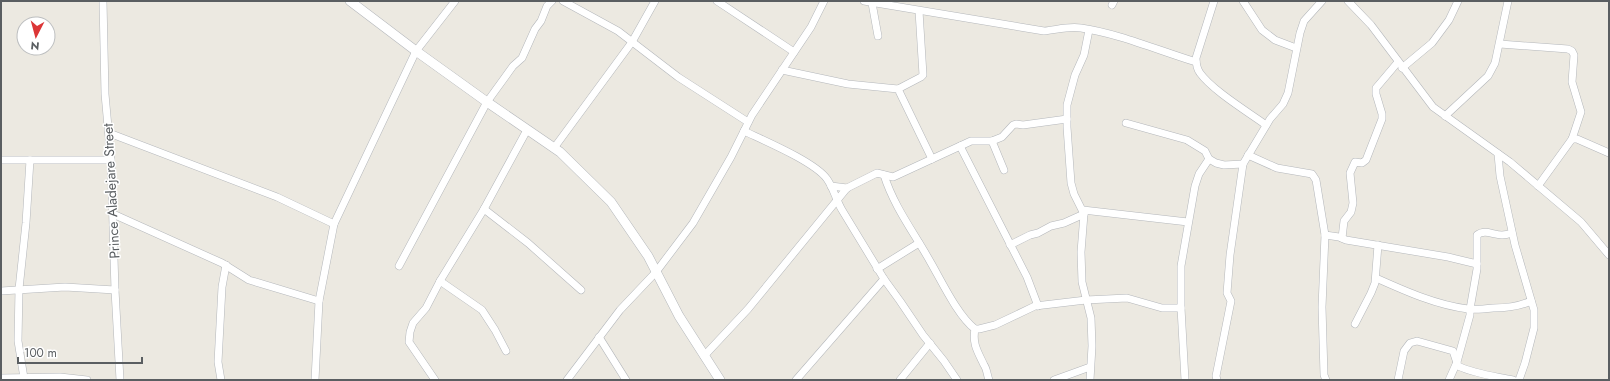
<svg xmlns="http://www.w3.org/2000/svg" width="1610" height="381" font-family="Jost,sans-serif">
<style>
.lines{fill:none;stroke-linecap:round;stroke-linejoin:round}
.minor-casing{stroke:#b4b7bb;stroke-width:8}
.tertiary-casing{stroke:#b4b7bb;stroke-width:10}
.minor{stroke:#fff;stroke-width:7}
.tertiary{stroke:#fff;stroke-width:9}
.labels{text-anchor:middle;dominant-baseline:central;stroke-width:3;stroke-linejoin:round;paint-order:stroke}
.street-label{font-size:14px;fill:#5a5e61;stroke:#fff}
</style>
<rect width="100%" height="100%" fill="#ece9e1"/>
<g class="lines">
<defs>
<g id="minor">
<path d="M 103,1 L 105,94 L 111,160 L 115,290 L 120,380"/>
<path d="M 563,1 L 618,31 L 678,77 L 748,122"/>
<path d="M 717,1 L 794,52"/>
<path d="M 864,1 L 1044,31 C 1056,30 1068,26 1081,28 C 1117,33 1160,51 1196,62"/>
<path d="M 1214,1 L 1196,58 C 1196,64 1197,69 1200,73 C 1212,90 1248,112 1266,125"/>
<path d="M 1243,1 L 1262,30 L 1275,40 L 1296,48"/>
<path d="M 1348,1 L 1371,25 L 1433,107 L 1510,162 L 1581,222 L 1609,255"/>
<path d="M 872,3 L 878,36"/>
<path d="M 1112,5 L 1114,1"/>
<path d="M 1089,30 L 1084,55 L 1075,75 L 1067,105 L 1067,127 L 1071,183 L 1074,194 L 1084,214 L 1081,252 L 1082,282 L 1091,318 L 1092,346 L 1090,380"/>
<path d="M 1500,44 L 1568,49 L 1572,51 L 1574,55 L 1572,82 L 1581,112 L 1572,139 L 1538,186"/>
<path d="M 1402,68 L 1432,43 L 1449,20 L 1458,1"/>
<path d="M 782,70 L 848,84 L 898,89 L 932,159"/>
<path d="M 898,89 L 921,77 L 923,75 L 919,11"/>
<path d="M 1445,116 L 1488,76 L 1495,63 L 1508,1"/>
<path d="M 1126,123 L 1187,140 L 1205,151 L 1209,159 L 1216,163 L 1224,165 L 1243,164"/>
<path d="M 744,131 C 765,141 815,162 827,179 C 834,189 836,200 842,210 L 884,279 L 900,301 L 923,335 L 944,361 L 957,380"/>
<path d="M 109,133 L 277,197 L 334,224"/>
<path d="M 1572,139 L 1577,139 L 1609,153"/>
<path d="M 992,141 L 1004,170"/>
<path d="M 960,146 L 1027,277 L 1038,306"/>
<path d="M 554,148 L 632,42 L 655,1"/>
<path d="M 1498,154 L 1500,176 L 1515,245 L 1534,310 L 1534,328 L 1525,363 L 1519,380"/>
<path d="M 1248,155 L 1277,168 L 1312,174 L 1316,180 L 1325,235 L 1322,307 L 1324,375 L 1326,380"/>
<path d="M 1,160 L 111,160"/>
<path d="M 884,175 C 894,207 915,234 931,263 C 942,282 958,316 975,329 L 979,329 L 995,325 L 1035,306 L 1086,300 L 1127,298 L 1162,308 L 1181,308"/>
<path d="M 831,186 L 847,188"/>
<path d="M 484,209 L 528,243 L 581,290"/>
<path d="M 1083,210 L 1188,222"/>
<path d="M 113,214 L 222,263 L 249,280 L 319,301"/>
<path d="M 1325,235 L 1339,237 L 1346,240 L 1448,257 L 1477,264"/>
<path d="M 1342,238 L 1344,221 L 1351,212 L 1353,203 L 1350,173 L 1355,162 L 1362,163 L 1366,160 L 1382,119 L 1382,114 L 1376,94 L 1376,88 L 1398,62"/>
<path d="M 1010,245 L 1030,235 L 1038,233 L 1051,226 L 1064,223 L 1084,214"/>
<path d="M 399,266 L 487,102 L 513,66 L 522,58 L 535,29 L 541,21 L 547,6 L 552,1"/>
<path d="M 877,269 L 919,243"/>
<path d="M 1376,278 C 1405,291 1436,305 1468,309 C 1476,310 1485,309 1493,308 C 1507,308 1518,307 1531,301"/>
<path d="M 440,281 L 482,310 L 495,330 L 506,351"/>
<path d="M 1,291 L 65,287 L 115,290"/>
<path d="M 1355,324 L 1371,293 L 1375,283 L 1378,245"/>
<path d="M 975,329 C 972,344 978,352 984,365 C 987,369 987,375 989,380"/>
<path d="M 599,337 L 626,380"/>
<path d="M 704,356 L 748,309 L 847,188 L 877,173 L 893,177 L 971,141 L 992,141 L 1002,137 L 1013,125 L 1016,124 L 1023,125 L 1067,119"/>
<path d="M 1,378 L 60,377 L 87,380"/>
<path d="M 24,378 L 18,341 L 19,289 L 26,223 L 30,160"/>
<path d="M 221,380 L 218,362 L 222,287 L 226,265"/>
<path d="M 315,380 L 319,301 L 334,224 L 416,51 L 455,1"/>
<path d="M 435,380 L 409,342 L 410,332 L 413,323 L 426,308 L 440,281 L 484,209 L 527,130"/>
<path d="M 567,380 L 620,310 L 656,272 L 693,223 L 731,157 L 752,115 L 811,27 L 824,1"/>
<path d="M 796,380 L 884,279"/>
<path d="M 900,380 L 930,343"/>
<path d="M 1054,380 L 1090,367"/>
<path d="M 1185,380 L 1181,308 L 1181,266 L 1195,186 L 1199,174 L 1209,159"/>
<path d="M 1217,380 L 1216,376 L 1231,301 L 1227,293 L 1230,255 L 1243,164 L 1270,119 L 1283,104 L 1288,93 L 1300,33 L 1304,21 L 1322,1"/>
<path d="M 1398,380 L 1404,351 L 1410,343 L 1417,341 L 1453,351 L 1458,366 C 1475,374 1494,376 1513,380"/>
<path d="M 1449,380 L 1457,362 L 1470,315 L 1470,309 L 1477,269 L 1477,235 C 1485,229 1493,235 1502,235 C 1506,235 1509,234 1512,233"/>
</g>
<path id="tertiary" d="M 350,1 L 416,51 L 487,102 L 560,152 L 611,202 L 648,256 L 679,316 L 720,380"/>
</defs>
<use href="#minor" class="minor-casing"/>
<use href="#tertiary" class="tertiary-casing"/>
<use href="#minor" class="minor"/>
<use href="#tertiary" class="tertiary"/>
</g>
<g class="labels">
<g class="street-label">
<text transform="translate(111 191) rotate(-93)">Prince Aladejare Street</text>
</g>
</g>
<rect width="1610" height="381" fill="none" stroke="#5a5e61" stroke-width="4"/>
<g transform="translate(36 36) rotate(186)"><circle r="19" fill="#ffffff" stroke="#bdbfc0"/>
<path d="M0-3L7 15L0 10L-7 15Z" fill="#dc3637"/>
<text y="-6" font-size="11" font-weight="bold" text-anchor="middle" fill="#5a5e61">N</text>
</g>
<path d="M18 357v6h124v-6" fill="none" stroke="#5a5e61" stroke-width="2"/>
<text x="24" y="357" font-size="12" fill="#5a5e61" stroke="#ffffff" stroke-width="3" paint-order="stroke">100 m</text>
</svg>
